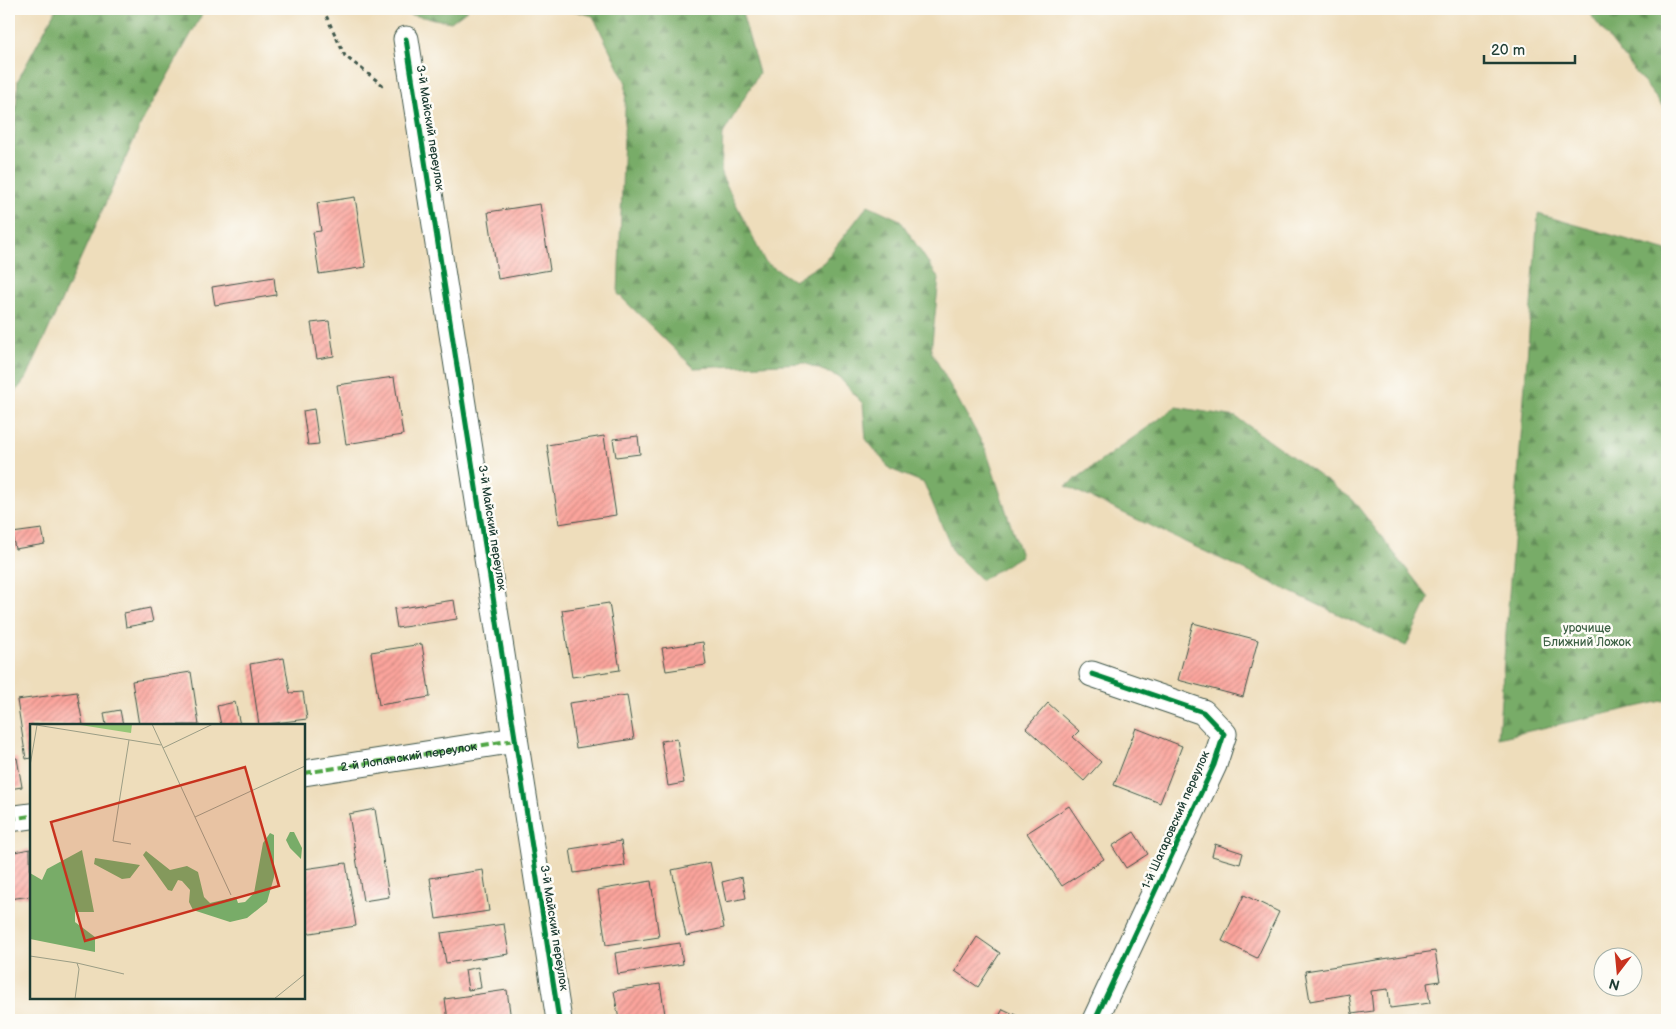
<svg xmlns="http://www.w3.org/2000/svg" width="1676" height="1029" font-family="'Balsamiq Sans',sans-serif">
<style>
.forest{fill:url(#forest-firs);stroke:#4c744e}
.building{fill:url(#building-hatch)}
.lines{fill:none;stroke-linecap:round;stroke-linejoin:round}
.minor-casing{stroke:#3e5548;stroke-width:27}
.path{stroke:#3e5548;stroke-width:3;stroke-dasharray:4 4;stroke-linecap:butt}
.minor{stroke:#fff;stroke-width:25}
.quiet{stroke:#4fa644;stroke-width:4;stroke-dasharray:8 4;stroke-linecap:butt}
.cycleway-casing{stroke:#fdfcf7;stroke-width:8}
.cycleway{stroke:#00873e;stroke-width:5}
.labels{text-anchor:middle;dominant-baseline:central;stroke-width:5;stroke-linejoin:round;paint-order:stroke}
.street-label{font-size:12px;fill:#1f3d34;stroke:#fdfcf7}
.park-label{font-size:12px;fill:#3d6045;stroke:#fdfcf7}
.inset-road{fill:none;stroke:#9b9d85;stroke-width:1}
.view{fill:#c8321e;fill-opacity:0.15;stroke:#c8321e;stroke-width:2.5}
.inset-edge{fill:none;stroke:#1f3d34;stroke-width:2.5}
</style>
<defs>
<pattern id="forest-firs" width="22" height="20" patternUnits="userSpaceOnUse" patternTransform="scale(1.25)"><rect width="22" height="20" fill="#78ac68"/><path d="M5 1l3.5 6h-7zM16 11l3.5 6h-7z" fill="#628d56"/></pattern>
<pattern id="building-hatch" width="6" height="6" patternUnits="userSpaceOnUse" patternTransform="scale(1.25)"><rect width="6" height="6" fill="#fca49c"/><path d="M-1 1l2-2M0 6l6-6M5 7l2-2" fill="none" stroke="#cb8780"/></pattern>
</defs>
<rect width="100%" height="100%" fill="#fdfcf7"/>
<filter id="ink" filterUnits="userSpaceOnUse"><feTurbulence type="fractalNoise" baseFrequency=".02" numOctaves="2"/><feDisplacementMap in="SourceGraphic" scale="10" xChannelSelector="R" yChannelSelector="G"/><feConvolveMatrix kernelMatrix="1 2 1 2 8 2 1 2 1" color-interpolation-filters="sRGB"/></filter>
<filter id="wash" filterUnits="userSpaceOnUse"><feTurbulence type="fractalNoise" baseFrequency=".0096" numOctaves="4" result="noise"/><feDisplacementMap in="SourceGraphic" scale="20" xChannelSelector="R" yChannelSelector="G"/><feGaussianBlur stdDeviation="1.12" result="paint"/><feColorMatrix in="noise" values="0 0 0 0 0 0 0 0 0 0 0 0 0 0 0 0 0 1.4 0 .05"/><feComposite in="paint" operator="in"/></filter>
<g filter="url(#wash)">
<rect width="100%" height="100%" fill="#edb"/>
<g class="forest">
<path d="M 56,9 L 205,9 L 143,120 L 27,377 L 9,400 L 9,170 L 12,167 L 18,80 Z"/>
<path d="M 377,9 L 468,9 L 451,22 Z"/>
<path d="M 568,9 L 741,9 L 759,73 L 723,134 L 721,174 L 765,262 L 794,281 L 824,262 L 868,205 L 900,220 L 939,279 L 931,351 L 986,450 L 1021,556 L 981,580 L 953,552 L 924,483 L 890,469 L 866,439 L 863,404 L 839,377 L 804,363 L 694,368 L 618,294 L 626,83 L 593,16 Z"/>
<path d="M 1586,9 L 1667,9 L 1667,112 Z"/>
<path d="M 1538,214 L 1667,251 L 1667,700 L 1498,738 Z"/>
<path d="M 1176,407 L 1236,417 L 1352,499 L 1429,598 L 1406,646 L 1066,486 Z"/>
</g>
<g id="blocks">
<g class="building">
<path d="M 355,197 L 366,267 L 319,274 L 313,232 L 321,231 L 317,203 Z"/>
<path d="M 540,204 L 550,270 L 498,279 L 488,212 Z"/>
<path d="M 274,277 L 276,295 L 215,305 L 212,287 Z"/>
<path d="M 329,321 L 334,356 L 317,359 L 311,323 Z"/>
<path d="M 394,377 L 403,435 L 346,444 L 337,385 Z"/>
<path d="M 314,409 L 319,444 L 308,445 L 303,411 Z"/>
<path d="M 604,436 L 616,515 L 559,524 L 547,445 Z"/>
<path d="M 638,436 L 640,454 L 616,457 L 613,439 Z"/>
<path d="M 42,529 L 45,544 L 15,549 L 12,533 Z"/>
<path d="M 454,600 L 457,619 L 397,628 L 394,609 Z"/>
<path d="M 609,603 L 620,670 L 572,677 L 562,610 Z"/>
<path d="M 150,608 L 153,622 L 126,627 L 124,613 Z"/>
<path d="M 1193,623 L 1258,640 L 1243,697 L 1178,680 Z"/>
<path d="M 703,642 L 706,665 L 666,671 L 662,648 Z"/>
<path d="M 422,644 L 430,697 L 379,705 L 371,652 Z"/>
<path d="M 284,658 L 290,693 L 303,692 L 307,719 L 259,725 L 250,664 Z"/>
<path d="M 191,672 L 199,725 L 139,725 L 132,681 Z"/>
<path d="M 77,692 L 83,725 L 31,725 L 31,758 L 26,759 L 17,700 Z"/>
<path d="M 627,695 L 634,739 L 576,748 L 569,703 Z"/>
<path d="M 235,702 L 240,725 L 221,725 L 217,706 Z"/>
<path d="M 1048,703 L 1079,731 L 1073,737 L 1101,762 L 1084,781 L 1026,728 Z"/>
<path d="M 120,710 L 123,725 L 106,725 L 104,713 Z"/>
<path d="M 1136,728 L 1182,746 L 1160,803 L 1114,785 Z"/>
<path d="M 677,739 L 684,783 L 668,786 L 661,741 Z"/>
<path d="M 17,758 L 22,787 L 9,789 L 9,759 Z"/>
<path d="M 1069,806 L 1104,859 L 1062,886 L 1027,833 Z"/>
<path d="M 375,809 L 389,897 L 363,901 L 349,814 Z"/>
<path d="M 1134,832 L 1148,854 L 1126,868 L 1112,846 Z"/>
<path d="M 621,841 L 625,866 L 574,873 L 570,849 Z"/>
<path d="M 1215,844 L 1243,853 L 1240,864 L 1212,856 Z"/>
<path d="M 30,849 L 31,896 L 9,899 L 9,853 Z"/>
<path d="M 710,862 L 724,928 L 686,936 L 672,870 Z"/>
<path d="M 346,863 L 356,926 L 304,934 L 304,869 Z"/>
<path d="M 483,870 L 489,911 L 436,919 L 430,878 Z"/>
<path d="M 742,877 L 746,898 L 726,902 L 722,882 Z"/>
<path d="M 651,881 L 659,937 L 606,945 L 598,890 Z"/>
<path d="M 1244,895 L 1279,912 L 1257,958 L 1222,941 Z"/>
<path d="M 504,924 L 509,954 L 446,963 L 441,933 Z"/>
<path d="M 977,937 L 1000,953 L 978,987 L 955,971 Z"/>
<path d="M 680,943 L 683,964 L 618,974 L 615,953 Z"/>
<path d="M 1435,951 L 1440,981 L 1427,983 L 1430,1003 L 1390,1008 L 1388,989 L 1371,991 L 1373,1011 L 1352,1014 L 1349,994 L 1310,1001 L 1305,971 Z"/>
<path d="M 478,967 L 481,988 L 468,990 L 465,970 Z"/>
<path d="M 660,984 L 666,1020 L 619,1020 L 614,991 Z"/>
<path d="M 507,990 L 511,1020 L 448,1020 L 445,999 Z"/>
<path d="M 1003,1009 L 1026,1020 L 997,1020 Z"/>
</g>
</g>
</g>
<g filter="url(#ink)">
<use href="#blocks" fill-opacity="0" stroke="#3e5548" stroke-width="1"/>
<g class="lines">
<defs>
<g id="minor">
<path d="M 406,39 L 559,1020"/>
<path d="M 1092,674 L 1203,712 L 1224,734 L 1214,765 L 1095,1020"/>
<path id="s1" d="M 304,773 L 515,740"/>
<path d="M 9,819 L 31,816"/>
</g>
</defs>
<use href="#minor" class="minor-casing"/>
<path class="path" d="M 323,9 L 345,56 L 384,86"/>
<use href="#minor" class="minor"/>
<g class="quiet">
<path d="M 304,773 L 515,740"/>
<path d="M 9,819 L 31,816"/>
</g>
<defs>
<g id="cycleway">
<path d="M 406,39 L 559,1020"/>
<path d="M 1092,674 L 1203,712 L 1224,734 L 1214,765 L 1095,1020"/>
</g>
</defs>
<use href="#cycleway" class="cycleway-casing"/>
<use href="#cycleway" class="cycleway"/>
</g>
</g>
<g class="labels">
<g class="street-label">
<text transform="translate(430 128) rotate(81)">3-й Майский переулок</text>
<text transform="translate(492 528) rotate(81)">3-й Майский переулок</text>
<text stroke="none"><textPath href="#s1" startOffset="106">2-й Лопанский переулок</textPath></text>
<text transform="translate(1176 820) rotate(-66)">1-й Шагаровский переулок</text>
<text transform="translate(554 928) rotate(81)">3-й Майский переулок</text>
</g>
<g class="park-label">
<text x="1587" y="628">урочище<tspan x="1587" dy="14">Ближний Ложок</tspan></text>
</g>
</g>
<g transform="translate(30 724)">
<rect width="275" height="275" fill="#edb"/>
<path d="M 44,0 L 102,0 L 101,9 Z" fill="#96c777"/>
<path d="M 260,108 L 264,108 L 272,124 L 271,135 L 260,124 L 256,116 ZM 240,109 L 244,111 L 244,153 L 237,178 L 217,194 L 200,198 L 163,186 L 159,178 L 160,166 L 152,157 L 148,156 L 142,167 L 138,166 L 113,131 L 116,127 L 140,146 L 157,142 L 168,148 L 174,173 L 180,179 L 206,173 L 208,179 L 215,178 L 224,169 L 233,119 ZM 52,126 L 64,188 L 45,188 L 45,198 L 65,213 L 65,228 L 0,215 L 0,149 L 12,156 L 17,145 ZM 65,134 L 110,141 L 100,154 L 92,155 L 64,140 Z" fill="#78ac68"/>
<path class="inset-road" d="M 0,0 L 131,21M 122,0 L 201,171M 99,16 L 83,117 L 101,120M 133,24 L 183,0M 0,42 L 7,1M 165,93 L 275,42M 0,232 L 47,239 L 49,245 L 45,275M 47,239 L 94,250M 244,275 L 275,250"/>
<path class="view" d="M 215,43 L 249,162 L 55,217 L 21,98 Z"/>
<rect width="275" height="275" class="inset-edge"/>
</g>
<rect width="1676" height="1029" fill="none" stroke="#fdfcf7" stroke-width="30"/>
<g transform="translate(1618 972) rotate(196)"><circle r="24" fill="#fdfcf7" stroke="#a4b0a9"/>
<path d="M0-4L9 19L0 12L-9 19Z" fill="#c8321e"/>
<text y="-8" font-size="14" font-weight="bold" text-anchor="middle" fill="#1f3d34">N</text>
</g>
<path d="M1484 55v8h91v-8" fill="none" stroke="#1f3d34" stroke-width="2.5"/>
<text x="1491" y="55" font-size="15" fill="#1f3d34" stroke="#fdfcf7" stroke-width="4" paint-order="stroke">20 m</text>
</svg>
